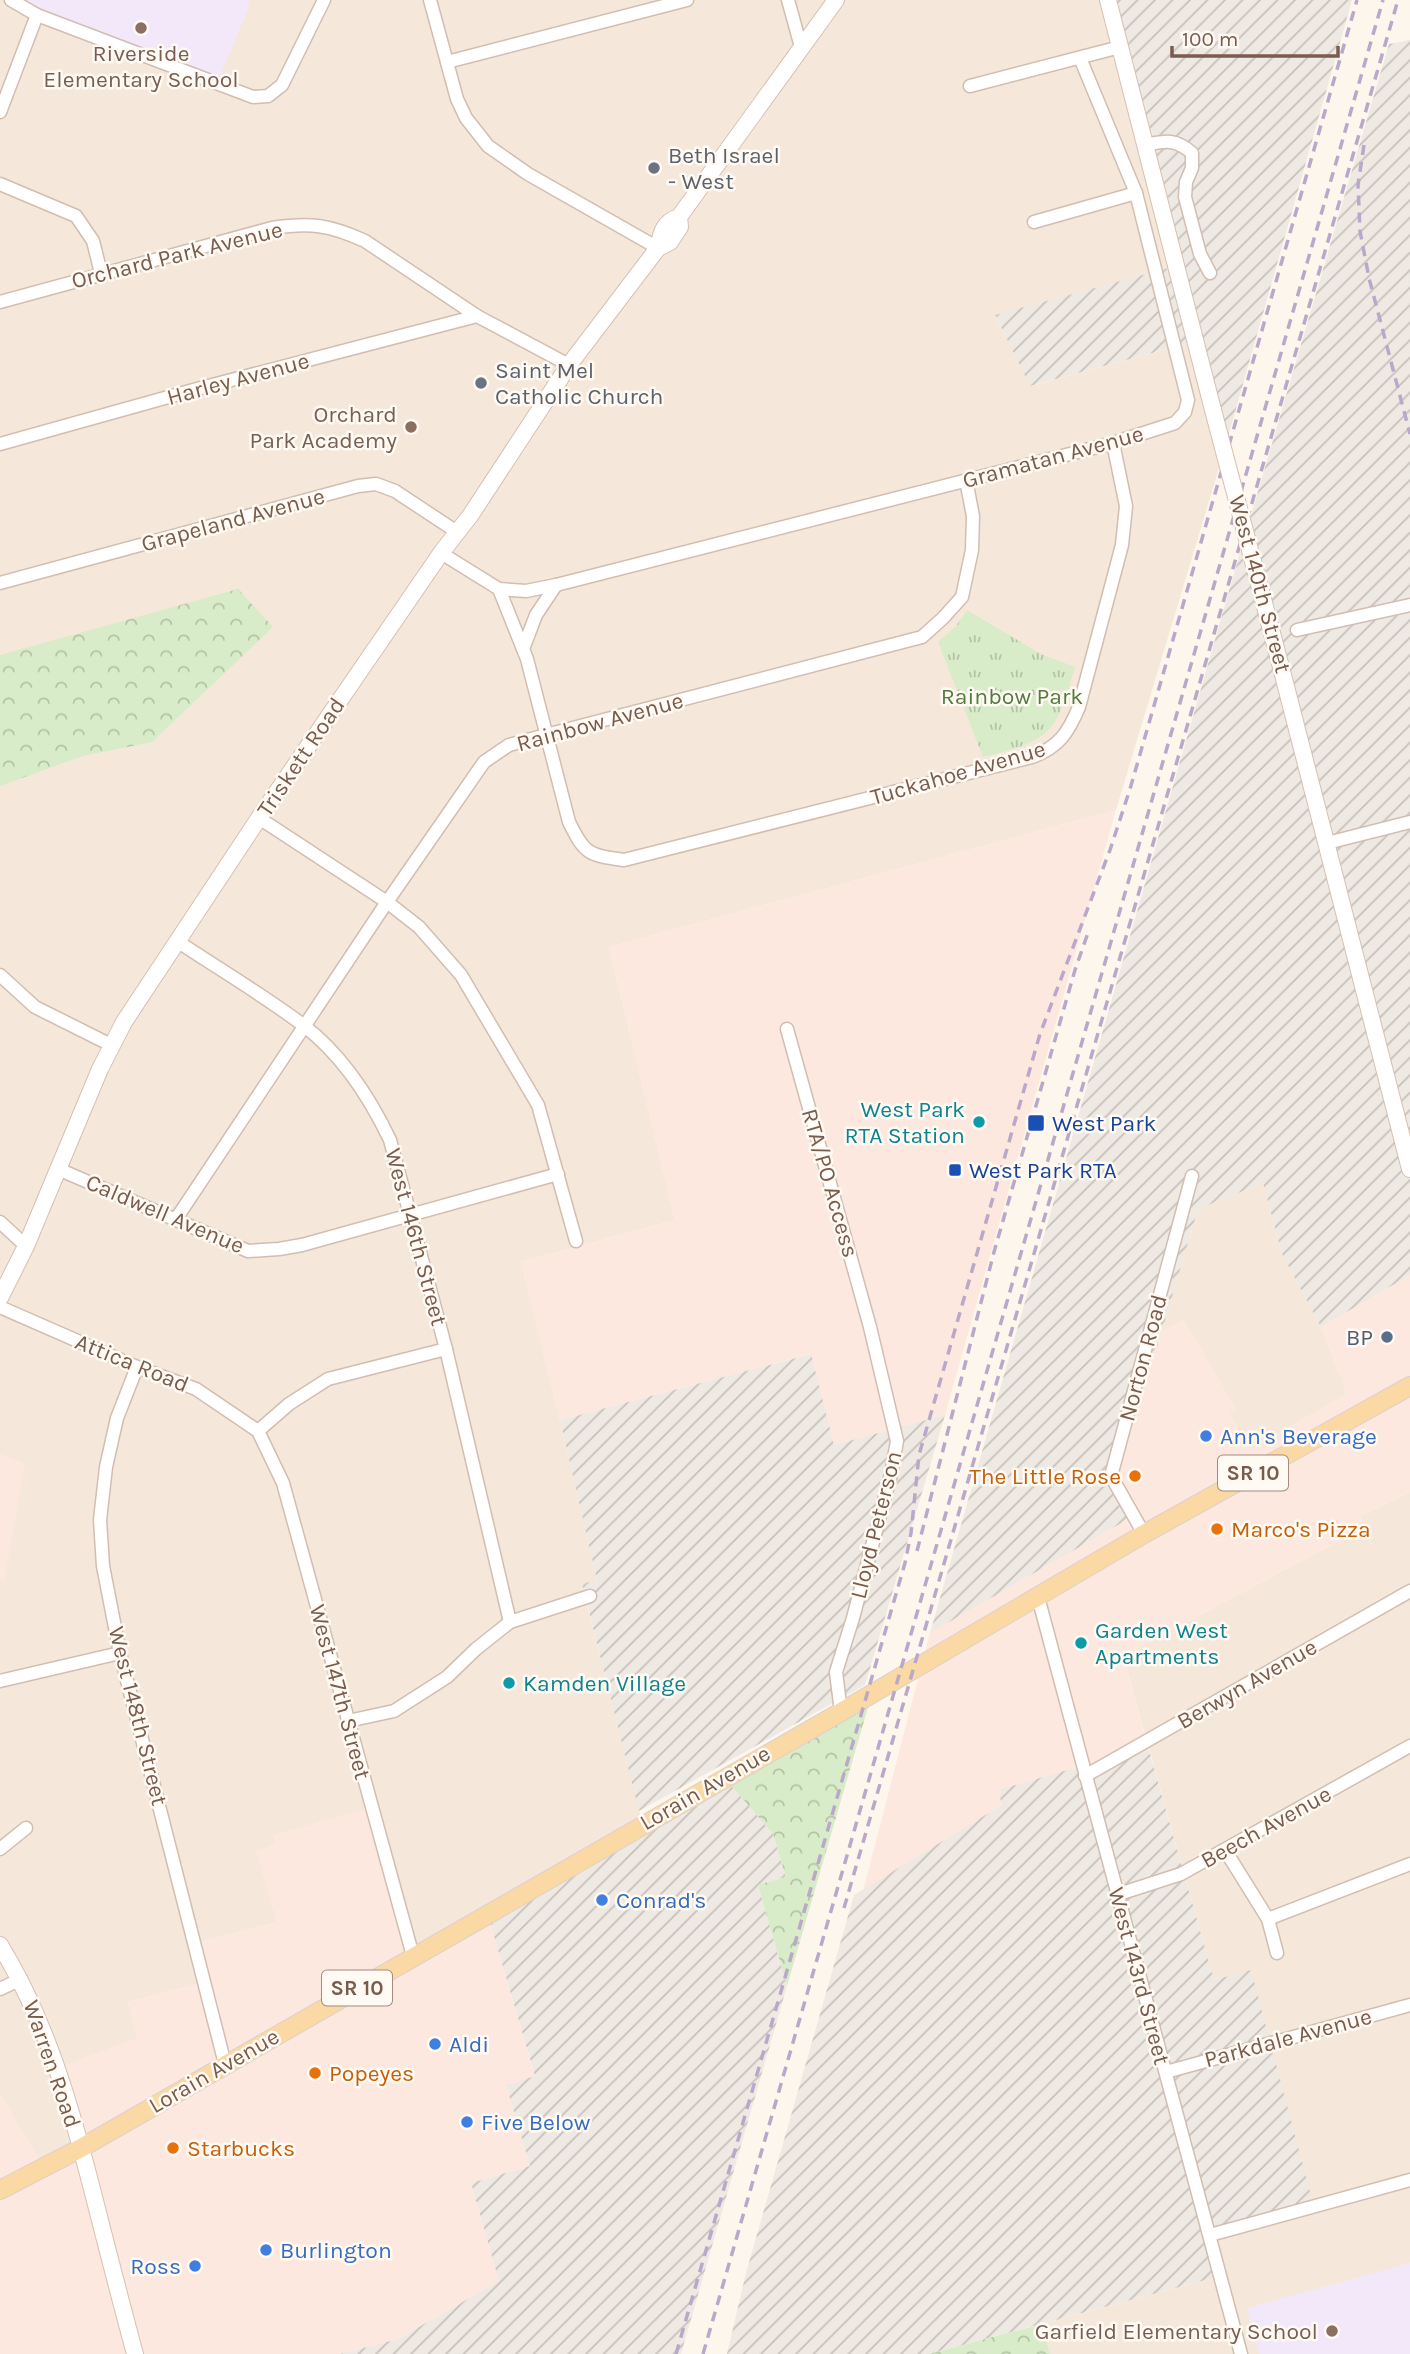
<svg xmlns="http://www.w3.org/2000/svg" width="1410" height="2354" font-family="Karla,sans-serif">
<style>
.residential{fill:#f5e8da}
.commercial{fill:#fde8e0}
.industrial{fill:url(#industrial-furrows)}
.education{fill:#f3e8fa}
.forest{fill:url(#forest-crowns)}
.park{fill:url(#park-tufts)}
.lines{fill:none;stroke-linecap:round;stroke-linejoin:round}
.minor-casing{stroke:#d1beb0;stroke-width:15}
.secondary-casing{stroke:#d6c0b0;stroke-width:18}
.primary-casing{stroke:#dad1cd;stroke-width:20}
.minor{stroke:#fff;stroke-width:12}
.secondary{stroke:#fff;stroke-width:16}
.primary{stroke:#fbd9a5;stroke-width:18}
.rail{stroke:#b9a8c9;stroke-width:3.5;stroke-dasharray:10 7;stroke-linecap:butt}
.secondary-bridge-casing{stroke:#d6c0b0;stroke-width:18;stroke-linecap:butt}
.secondary-bridge{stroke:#fff;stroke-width:16}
.education-dot{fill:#8d6e63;stroke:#fffaf3;stroke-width:2.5}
.worship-dot{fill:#6b7280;stroke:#fffaf3;stroke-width:2.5}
.culture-dot{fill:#0f9aa8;stroke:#fffaf3;stroke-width:2.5}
.transit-dot{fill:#1a4fb4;stroke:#fffaf3;stroke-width:2.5}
.service-dot{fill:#5c6f8a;stroke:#fffaf3;stroke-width:2.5}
.shop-dot{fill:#3f7fe0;stroke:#fffaf3;stroke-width:2.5}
.food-dot{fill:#e8710a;stroke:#fffaf3;stroke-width:2.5}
.labels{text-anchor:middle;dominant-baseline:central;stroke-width:5;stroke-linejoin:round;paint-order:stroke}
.shield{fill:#fffaf3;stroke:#a28b7f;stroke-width:2}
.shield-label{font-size:21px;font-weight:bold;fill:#7a5c4d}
.education-label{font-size:23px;fill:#785e54;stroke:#fffaf3;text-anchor:end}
.worship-label{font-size:23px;fill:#5b616d;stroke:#fffaf3;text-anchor:start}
.street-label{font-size:23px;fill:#7a5c4d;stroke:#fffaf3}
.park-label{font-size:23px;fill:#537a41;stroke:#fffaf3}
.culture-label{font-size:23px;fill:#0d838f;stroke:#fffaf3;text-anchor:start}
.transit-label{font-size:23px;fill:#164399;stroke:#fffaf3;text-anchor:start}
.service-label{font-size:23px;fill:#4e5e75;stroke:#fffaf3;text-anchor:end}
.shop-label{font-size:23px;fill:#366cbe;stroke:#fffaf3;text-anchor:start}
.food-label{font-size:23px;fill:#c56008;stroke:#fffaf3;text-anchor:start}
</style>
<defs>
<pattern id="industrial-furrows" width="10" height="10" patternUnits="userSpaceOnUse" patternTransform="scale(1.75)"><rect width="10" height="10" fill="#efe9e4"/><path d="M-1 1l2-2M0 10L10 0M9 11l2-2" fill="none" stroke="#c7c0bb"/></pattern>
<pattern id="forest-crowns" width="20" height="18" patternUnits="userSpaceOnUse" patternTransform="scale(1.75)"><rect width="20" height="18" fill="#d8ecc9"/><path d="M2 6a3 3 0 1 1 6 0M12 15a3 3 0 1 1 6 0" fill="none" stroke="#b4c2a5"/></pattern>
<pattern id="park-tufts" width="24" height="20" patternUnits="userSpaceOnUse" patternTransform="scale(1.75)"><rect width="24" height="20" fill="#d8ecc9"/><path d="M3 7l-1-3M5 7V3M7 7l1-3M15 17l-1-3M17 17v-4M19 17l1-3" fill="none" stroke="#b4c2a5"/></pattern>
</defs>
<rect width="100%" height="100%" fill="#fdf6ec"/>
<g class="residential">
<path d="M 0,0 L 1113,0 L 1180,265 L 995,316 L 1031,386 L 1189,343 L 1222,458 L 1116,810 L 609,947 L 675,1220 L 521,1262 L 560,1420 L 597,1580 L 582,1585 L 644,1830 L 408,1966 L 274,1836 L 276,1845 L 257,1851 L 277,1922 L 199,1942 L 209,1981 L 128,2002 L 138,2038 L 83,2140 L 42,2165 L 0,2095 Z"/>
<path d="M 1263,1183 L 1282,1254 L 1321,1327 L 1347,1394 L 1250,1450 L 1229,1413 L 1235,1409 L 1184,1321 L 1162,1331 L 1198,1209 Z"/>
<path d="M 1410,1492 L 1410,2354 L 1050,2354 L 1042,2324 L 1224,2275 L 1212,2231 L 1252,1970 L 1214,1980 L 1123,1656 L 1361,1529 L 1363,1525 L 1360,1516 Z"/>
</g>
<g class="commercial">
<path d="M 1116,810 L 945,1415 L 834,1445 L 810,1354 L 560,1420 L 521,1262 L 675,1220 L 609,947 Z"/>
<path d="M 1410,1275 L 1410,1492 L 1360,1516 L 1363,1526 L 1361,1529 L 1123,1656 L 1145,1736 L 1099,1761 L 999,1790 L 1002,1805 L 863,1891 L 930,1633 L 1137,1514 L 1119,1483 L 1117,1470 L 1162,1331 L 1184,1320 L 1236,1409 L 1229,1413 L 1250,1449 L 1347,1394 L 1321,1327 Z"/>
<path d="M 0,1454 L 25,1464 L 4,1581 L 0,1579 Z"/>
<path d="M 366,1809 L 408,1965 L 489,1919 L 535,2077 L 506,2085 L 530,2166 L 471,2183 L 499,2281 L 398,2339 L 340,2354 L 0,2354 L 0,2095 L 42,2164 L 83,2140 L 63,2066 L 137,2038 L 128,2002 L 209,1981 L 199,1942 L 277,1922 L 256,1851 L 276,1845 L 274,1835 Z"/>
</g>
<g class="industrial">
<path d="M 1113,0 L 1352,0 L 1222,458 L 1189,343 L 1030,386 L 995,315 L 1180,265 Z"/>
<path d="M 1410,40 L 1410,1275 L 1321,1327 L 1282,1254 L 1263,1183 L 1198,1209 L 1162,1331 L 1117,1470 L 1119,1483 L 1137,1514 L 930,1633 L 1235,570 L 1389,44 Z"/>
<path d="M 811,1354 L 834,1445 L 945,1415 L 865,1685 L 639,1811 L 582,1584 L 597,1580 L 560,1420 Z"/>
<path d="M 1145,1736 L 1214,1980 L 1251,1970 L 1313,2203 L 1212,2230 L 1224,2275 L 929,2354 L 727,2354 L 746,2273 L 854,1895 L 1002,1805 L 998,1790 L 1099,1761 Z"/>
<path d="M 728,1782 L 773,1834 L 786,1877 L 758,1885 L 787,1986 L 681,2354 L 340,2354 L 398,2339 L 499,2281 L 471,2183 L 530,2166 L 506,2085 L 535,2076 L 489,1919 Z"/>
</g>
<g class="education">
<path d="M 14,0 L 249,0 L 248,9 L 218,80 Z"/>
<path d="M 1410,2263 L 1410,2354 L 1259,2354 L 1247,2308 Z"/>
</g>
<g class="forest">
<path d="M 238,589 L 273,627 L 152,742 L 83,756 L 0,786 L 0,655 Z"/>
<path d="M 869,1704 L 787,1986 L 758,1885 L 786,1877 L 773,1834 L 728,1782 Z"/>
<path d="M 1042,2324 L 1050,2354 L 929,2354 Z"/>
</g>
<path class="park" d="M 967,610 L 1041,654 L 1075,667 C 1056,735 1051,740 983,757 L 938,642 L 956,626 Z"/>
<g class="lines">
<defs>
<g id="minor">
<path d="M 11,0 L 37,15 L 253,97 L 268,96 L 282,85 L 324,0"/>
<path d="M 430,0 L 457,99 L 466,118 L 488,146 L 528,174 L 658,248"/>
<path d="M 788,0 L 801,47"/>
<path d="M 447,62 L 687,0"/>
<path d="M 970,86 L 1120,47"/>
<path d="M 0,112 L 37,15"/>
<path d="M 1145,145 C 1165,141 1175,138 1192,153 L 1192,168 L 1186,182 L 1185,197 L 1200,254 L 1210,273"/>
<path d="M 0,184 L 76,216 L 93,241 L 101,273"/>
<path d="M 1034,222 L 1136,193"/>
<path d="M 0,302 L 272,228 C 310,222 330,225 365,241 L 477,316 L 569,365"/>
<path d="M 0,444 L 197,389 L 477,316"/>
<path d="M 441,553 L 499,589 L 526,591 L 556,585 L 1113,443 L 1175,423 L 1185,412 L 1188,400 L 1136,193 L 1080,58"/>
<path d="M 0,583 L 358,486 L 376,484 L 395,491 L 457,532"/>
<path d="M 499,589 L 527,659 L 569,822 C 585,855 589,855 624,860 L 1032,757 C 1059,747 1068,733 1079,707 L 1122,545 L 1126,506 L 1113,443"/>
<path d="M 1297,630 L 1410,605"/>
<path d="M 523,649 L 536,615 L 556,585"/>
<path d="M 259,818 L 387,902 L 419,927 L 461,975 L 538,1105 L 576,1241"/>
<path d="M 1327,843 L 1410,822"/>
<path d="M 177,941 C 219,969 263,995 303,1025 C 341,1054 370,1098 390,1140 L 446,1349 L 510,1622"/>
<path d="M 0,975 L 35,1007 L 111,1045"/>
<path d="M 787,1029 L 870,1327 L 897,1441 L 891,1474 L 853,1618 L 836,1672 L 841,1712"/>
<path d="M 58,1169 L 248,1251 L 279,1249 L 302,1245 L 558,1174"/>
<path d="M 176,1219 L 387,902 L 484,762 L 509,745 L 546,735 L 922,637 L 943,618 L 962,597 L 972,550 L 973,516 L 966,480"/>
<path d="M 0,1222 L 26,1246"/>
<path d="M 0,1307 L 137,1367 L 196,1389 L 258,1431 L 283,1483 L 413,1956"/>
<path d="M 137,1367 L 117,1418 L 106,1467 L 100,1520 L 103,1566 L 120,1653 L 225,2064"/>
<path d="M 258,1431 L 289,1404 L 328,1379 L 446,1349"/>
<path d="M 1144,1534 L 1111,1476 L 1192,1176"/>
<path d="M 1038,1597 L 1241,2354"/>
<path d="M 0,1681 L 120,1653"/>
<path d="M 348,1721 L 394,1711 L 447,1677 L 476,1649 L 510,1622 L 590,1596"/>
<path d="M 1085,1776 L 1410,1591"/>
<path d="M 0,1849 L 26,1828"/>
<path d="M 1225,1850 L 1268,1919 L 1277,1953"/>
<path d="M 1116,1895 L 1181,1874 L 1410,1746"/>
<path d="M 1268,1919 L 1410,1864"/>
<path d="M 0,1989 L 21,1979"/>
<path d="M 1166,2072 L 1410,2005"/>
<path d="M 1210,2235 L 1410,2180"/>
</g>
<g id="secondary">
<path d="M 1108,0 L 1213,410"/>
<path d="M 658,248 L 670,242 L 680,227 L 679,217"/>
<path d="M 1282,671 L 1410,1169"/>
<path d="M 0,1298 L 26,1246 L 100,1069 L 124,1022 L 259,818 L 441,553 L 470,516 L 569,365 L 658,248 C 661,233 663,222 679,217 L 836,0"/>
<path d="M 0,1945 C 46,2020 70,2104 92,2189 C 106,2244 120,2299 135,2354"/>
</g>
<path id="primary" d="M 0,2190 L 81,2148 L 841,1712 L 1144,1534 L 1410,1386"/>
</defs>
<use href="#minor" class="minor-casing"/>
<use href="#secondary" class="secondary-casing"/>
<use href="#primary" class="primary-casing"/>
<use href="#minor" class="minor"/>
<use href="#secondary" class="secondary"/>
<use href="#primary" class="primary"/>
<g class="rail">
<path d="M 1364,145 L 1358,185 L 1360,231 L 1369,278 L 1410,434"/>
<path d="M 917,1551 L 994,1252 L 1075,970 L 1089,930"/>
<path d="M 844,1908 L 1398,0"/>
<path d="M 676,2354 L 905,1563 L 911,1533 L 919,1455 L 1040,1034 L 1110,850 L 1130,789 L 1357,0"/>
<path d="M 703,2354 L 1383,0"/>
</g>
<defs>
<path id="secondary-bridge" d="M 1213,410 L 1282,671"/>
</defs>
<use href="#secondary-bridge" class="secondary-bridge-casing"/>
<use href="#secondary-bridge" class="secondary-bridge"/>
</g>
<g class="education-dot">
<circle cx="141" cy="28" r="7"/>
<circle cx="411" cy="427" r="7"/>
<circle cx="1332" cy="2331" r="7"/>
</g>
<g class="worship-dot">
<circle cx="654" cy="168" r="7"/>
<circle cx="481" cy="383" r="7"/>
</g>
<g class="culture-dot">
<circle cx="979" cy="1122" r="7"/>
<circle cx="1081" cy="1643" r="7"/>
<circle cx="509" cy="1683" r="7"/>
</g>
<g class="transit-dot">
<rect x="1027" y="1114" width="18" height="18" rx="3.5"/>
<rect x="948" y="1163" width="14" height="14" rx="3.5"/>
</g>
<circle class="service-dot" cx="1387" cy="1337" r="7"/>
<g class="shop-dot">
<circle cx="1206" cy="1436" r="7"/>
<circle cx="602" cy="1900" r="7"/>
<circle cx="435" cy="2044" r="7"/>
<circle cx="467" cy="2122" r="7"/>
<circle cx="266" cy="2250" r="7"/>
<circle cx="195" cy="2266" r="7"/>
</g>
<g class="food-dot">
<circle cx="1135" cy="1476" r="7"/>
<circle cx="1217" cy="1529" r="7"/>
<circle cx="315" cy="2073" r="7"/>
<circle cx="173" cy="2148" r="7"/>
</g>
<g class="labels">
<g class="shield">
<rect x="1218" y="1455.5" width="70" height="35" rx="5"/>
<rect x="322" y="1970.5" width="70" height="35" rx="5"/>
</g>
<g class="shield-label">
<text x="1253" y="1473">SR 10</text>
<text x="357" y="1988">SR 10</text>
</g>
<g class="education-label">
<text x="141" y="53" text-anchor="middle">Riverside<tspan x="141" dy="26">Elementary School</tspan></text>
<text x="397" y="414">Orchard<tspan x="397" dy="26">Park Academy</tspan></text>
<text x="1318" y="2331">Garfield Elementary School</text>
</g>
<g class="worship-label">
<text x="668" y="155">Beth Israel<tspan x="668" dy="26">- West</tspan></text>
<text x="495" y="370">Saint Mel<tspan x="495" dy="26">Catholic Church</tspan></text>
</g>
<g class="street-label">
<text transform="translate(177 255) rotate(-14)">Orchard Park Avenue</text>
<text transform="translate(238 379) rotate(-15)">Harley Avenue</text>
<text transform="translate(1053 457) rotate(-15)">Gramatan Avenue</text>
<text transform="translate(233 520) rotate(-15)">Grapeland Avenue</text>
<text transform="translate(1260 584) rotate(75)">West 140th Street</text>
<text transform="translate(600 722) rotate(-15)">Rainbow Avenue</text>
<text transform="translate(301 757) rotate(-56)">Triskett Road</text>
<text transform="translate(958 773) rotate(-16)">Tuckahoe Avenue</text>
<text transform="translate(830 1183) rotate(74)">RTA/PO Access</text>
<text transform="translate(165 1214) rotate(23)">Caldwell Avenue</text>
<text transform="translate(416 1237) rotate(75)">West 146th Street</text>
<text transform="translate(1143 1358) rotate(-75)">Norton Road</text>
<text transform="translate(132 1363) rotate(22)">Attica Road</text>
<text transform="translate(876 1525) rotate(-76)">Lloyd Peterson</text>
<text transform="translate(1247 1684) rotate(-30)">Berwyn Avenue</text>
<text transform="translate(340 1692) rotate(75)">West 147th Street</text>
<text transform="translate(138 1716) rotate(76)">West 148th Street</text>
<text transform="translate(705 1788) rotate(-30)">Lorain Avenue</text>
<text transform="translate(1266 1827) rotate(-29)">Beech Avenue</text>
<text transform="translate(1139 1976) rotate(75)">West 143rd Street</text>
<text transform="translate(1288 2038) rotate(-15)">Parkdale Avenue</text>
<text transform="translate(52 2064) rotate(71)">Warren Road</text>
<text transform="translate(214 2071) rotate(-30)">Lorain Avenue</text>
</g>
<g class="park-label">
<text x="1012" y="696">Rainbow Park</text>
</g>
<g class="culture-label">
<text x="965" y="1109" text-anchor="end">West Park<tspan x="965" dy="26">RTA Station</tspan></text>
<text x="1095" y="1630">Garden West<tspan x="1095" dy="26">Apartments</tspan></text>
<text x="523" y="1683">Kamden Village</text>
</g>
<g class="transit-label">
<text x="1052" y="1123">West Park</text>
<text x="969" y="1170">West Park RTA</text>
</g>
<g class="service-label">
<text x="1373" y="1337">BP</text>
</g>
<g class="shop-label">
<text x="1220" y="1436">Ann's Beverage</text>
<text x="616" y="1900">Conrad's</text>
<text x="449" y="2044">Aldi</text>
<text x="481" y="2122">Five Below</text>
<text x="280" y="2250">Burlington</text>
<text x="181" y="2266" text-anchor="end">Ross</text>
</g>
<g class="food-label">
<text x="1121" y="1476" text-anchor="end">The Little Rose</text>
<text x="1231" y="1529">Marco's Pizza</text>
<text x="329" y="2073">Popeyes</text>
<text x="187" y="2148">Starbucks</text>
</g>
</g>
<path d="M1172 46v10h166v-10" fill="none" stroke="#7a5c4d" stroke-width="3.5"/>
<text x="1182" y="46" font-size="21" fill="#7a5c4d" stroke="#fffaf3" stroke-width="5" paint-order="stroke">100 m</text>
</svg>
